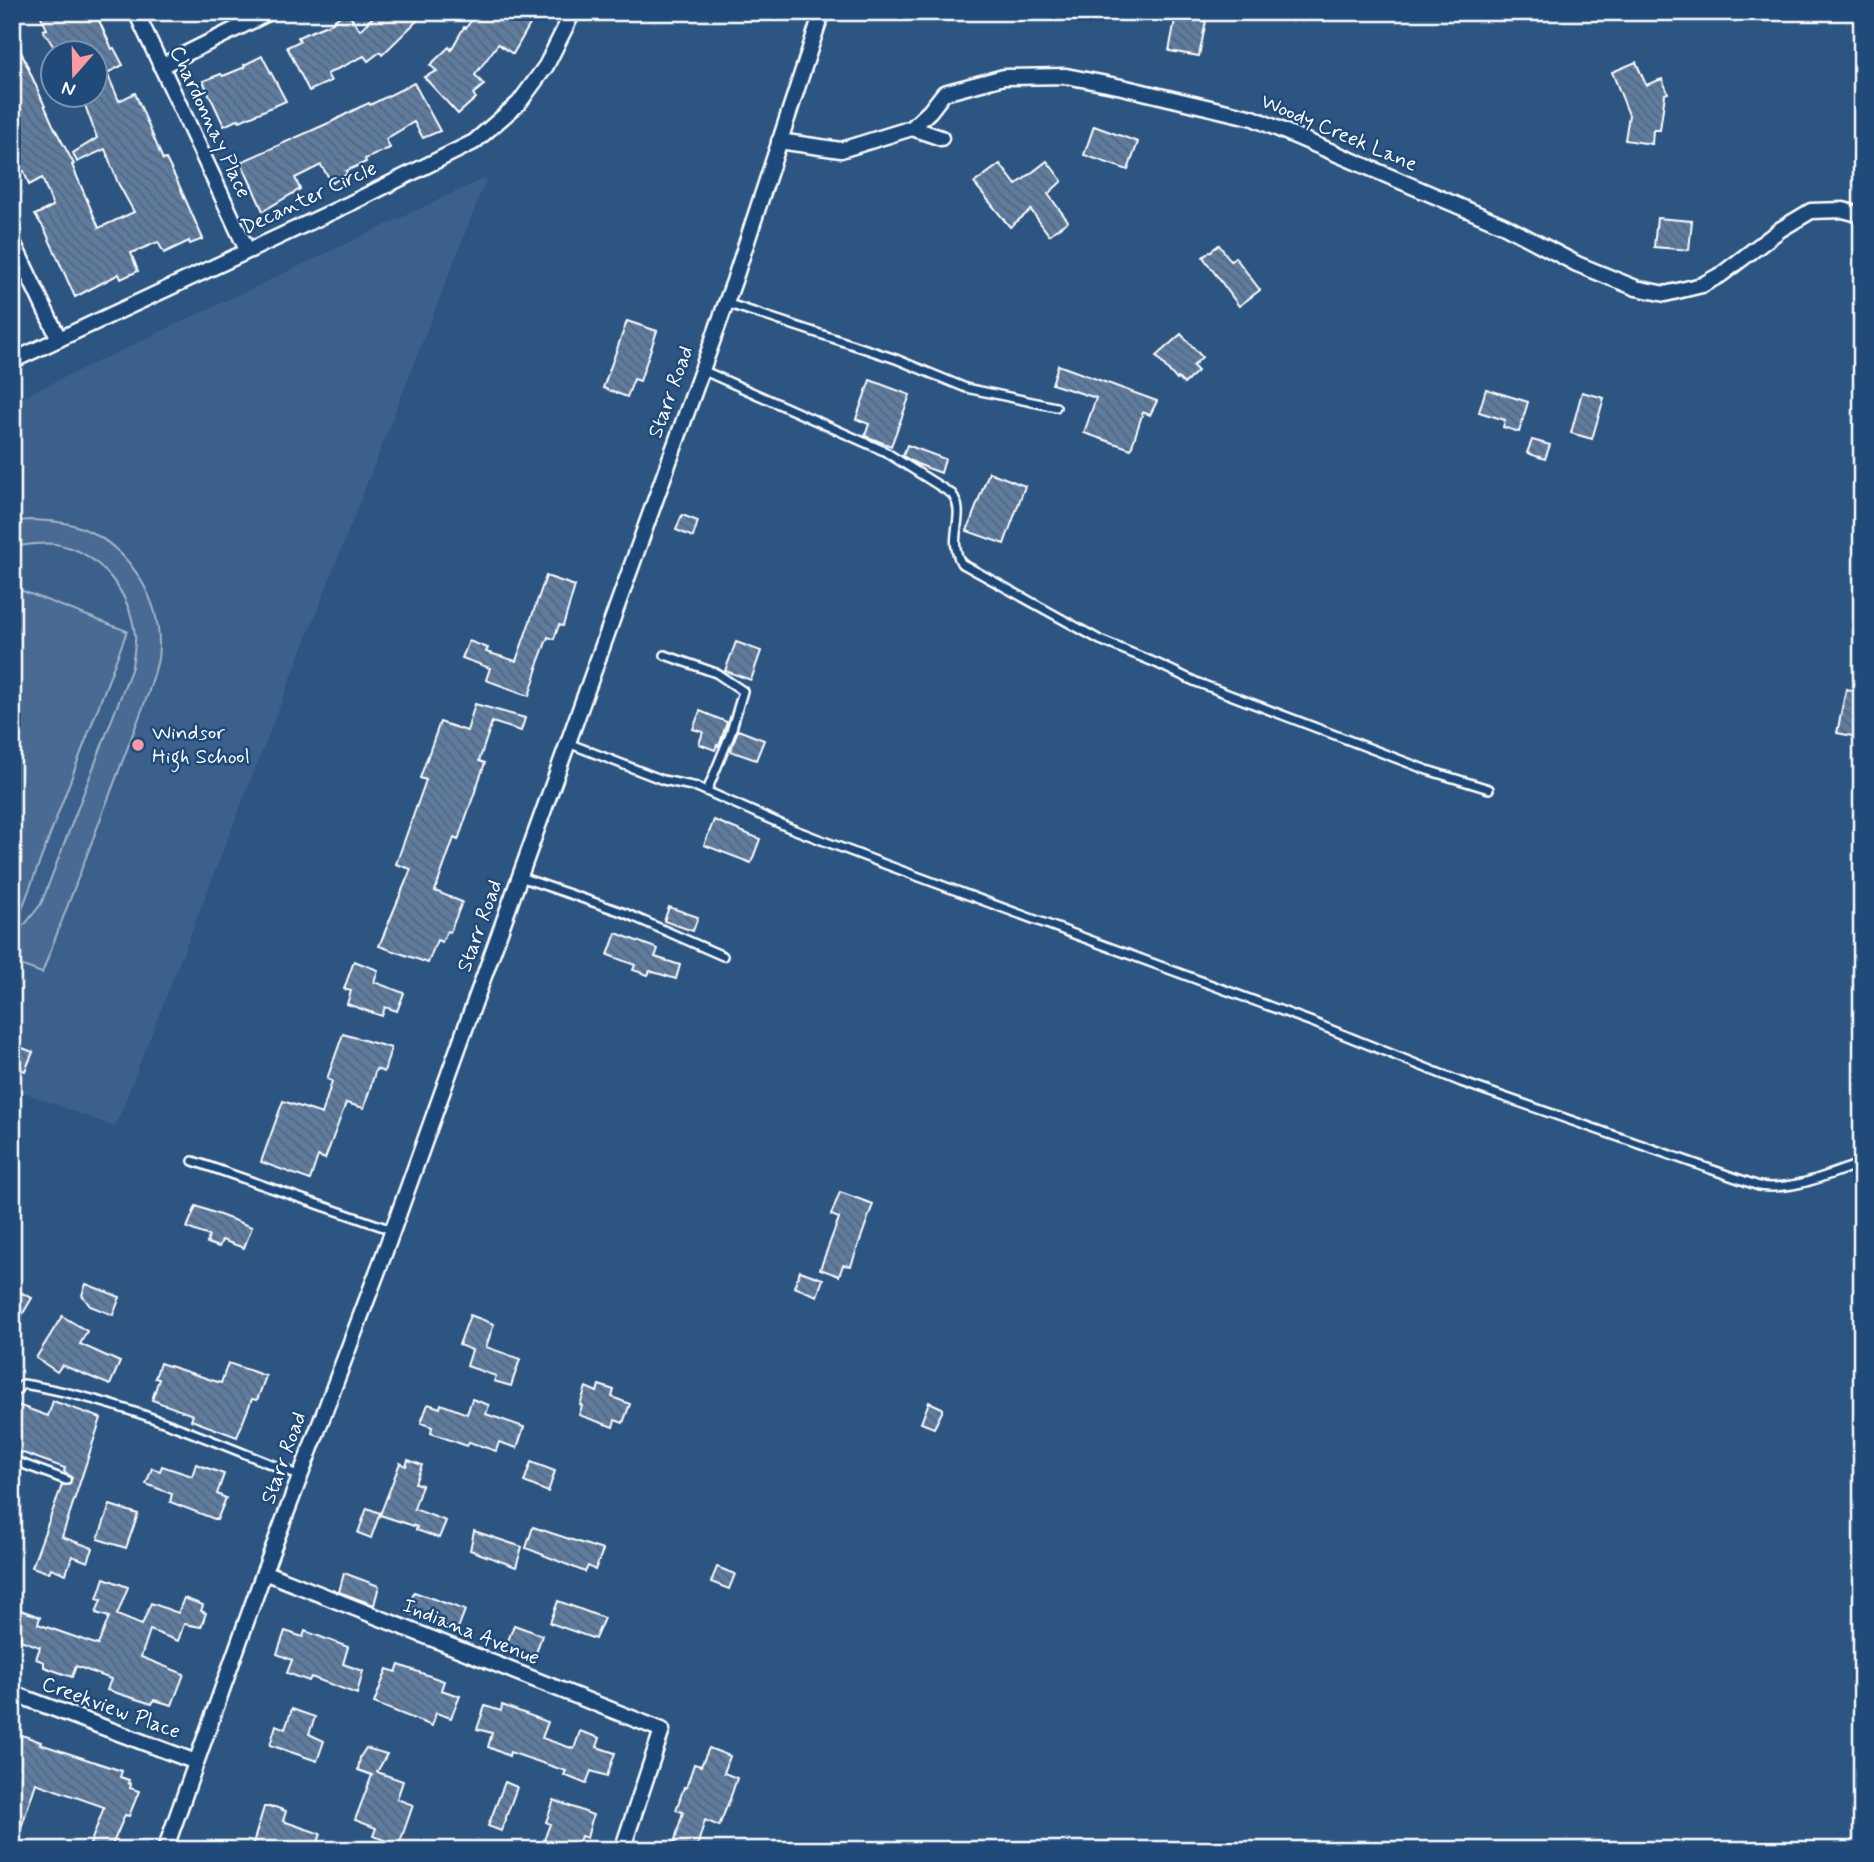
<svg xmlns="http://www.w3.org/2000/svg" width="1874" height="1862" font-family="Mynerve,sans-serif">
<style>
.built{fill:#3b618b}
.garden{fill:#486b92;stroke:#a4b5c8;stroke-width:2}
.building{fill:url(#building-back-hatch);stroke:#fff;stroke-width:2}
.lines{fill:none;stroke-linecap:round;stroke-linejoin:round}
.service-casing{stroke:#fff;stroke-width:12}
.minor-casing{stroke:#fff;stroke-width:19}
.service{stroke:#1f4a7a;stroke-width:7}
.minor{stroke:#1f4a7a;stroke-width:14}
.poi-dot{fill:#ff9aa2;stroke:#1f4a7a;stroke-width:2.5}
.labels{text-anchor:middle;dominant-baseline:central;stroke-width:5;stroke-linejoin:round;paint-order:stroke}
.street-label{font-size:21px;fill:#fff;stroke:#1f4a7a}
.poi-label{font-size:21px;fill:#fff;stroke:#1f4a7a;text-anchor:start}
</style>
<defs>
<pattern id="building-back-hatch" width="6" height="6" patternUnits="userSpaceOnUse" patternTransform="scale(1.75)"><rect width="6" height="6" fill="#5e7c9f"/><path d="M-1 5l2 2M0 0l6 6M5-1l2 2" fill="none" stroke="#56667a"/></pattern>
</defs>
<rect width="100%" height="100%" fill="#2c5582"/>
<filter id="ink" filterUnits="userSpaceOnUse"><feTurbulence type="fractalNoise" baseFrequency=".0143" numOctaves="2"/><feDisplacementMap in="SourceGraphic" scale="14" xChannelSelector="R" yChannelSelector="G"/><feConvolveMatrix kernelMatrix="1 2 1 2 8 2 1 2 1" color-interpolation-filters="sRGB"/></filter>
<g filter="url(#ink)">
<path class="built" d="M 487,177 L 115,1127 L 12,1088 L 12,402 Z"/>
<g class="garden">
<path d="M 29,520 C 46,521 65,521 82,528 C 131,548 165,604 158,658 C 156,670 151,683 148,694 L 42,973 L 12,962 L 12,934 L 26,923 L 41,904 L 132,667 C 133,656 136,645 135,635 C 130,592 99,551 55,544 C 40,542 27,545 12,547 L 12,522 Z"/>
<path d="M 12,587 L 127,631 L 20,914 L 12,911 Z"/>
</g>
<g class="building">
<path d="M 39,12 L 95,12 L 112,49 L 114,48 L 123,65 L 107,73 L 119,101 L 135,93 L 163,160 L 166,159 L 179,185 L 203,239 L 190,244 L 189,241 L 164,253 L 158,242 L 131,253 L 138,271 L 121,279 L 119,274 L 75,297 L 45,230 L 35,215 L 53,206 L 42,178 L 29,185 L 24,171 L 18,173 L 12,161 L 12,31 L 53,125 L 74,164 L 72,165 L 99,228 L 134,212 L 118,183 L 105,149 L 77,162 L 73,153 L 97,138 L 81,94 L 94,94 L 94,52 L 57,52 L 43,30 L 47,29 Z"/>
<path d="M 345,12 L 347,12 L 360,30 L 378,12 L 426,12 L 382,55 L 380,52 L 368,61 L 364,56 L 327,74 L 331,81 L 309,91 L 287,47 L 300,41 L 298,37 L 330,24 Z"/>
<path d="M 477,12 L 537,12 L 513,54 L 498,44 L 475,75 L 484,85 L 473,94 L 476,98 L 458,114 L 424,77 L 437,71 L 430,65 L 449,47 L 451,50 L 464,27 L 466,28 Z"/>
<path d="M 1176,15 L 1206,21 L 1199,56 L 1169,51 Z"/>
<path d="M 262,56 L 286,101 L 240,121 L 239,119 L 224,126 L 203,81 L 221,74 L 223,76 L 245,67 L 244,65 Z"/>
<path d="M 1636,62 L 1646,85 L 1662,79 L 1668,93 L 1665,94 L 1660,130 L 1653,130 L 1652,144 L 1625,140 L 1629,115 L 1612,72 Z"/>
<path d="M 414,83 L 440,131 L 423,138 L 414,122 L 386,139 L 390,148 L 365,159 L 366,162 L 346,171 L 347,174 L 332,183 L 321,165 L 295,178 L 300,189 L 263,211 L 241,162 L 331,122 L 358,108 L 369,103 L 370,105 Z"/>
<path d="M 1094,126 L 1138,142 L 1128,170 L 1084,155 Z"/>
<path d="M 1047,161 L 1062,181 L 1048,194 L 1068,221 L 1049,235 L 1031,210 L 1010,227 L 974,183 L 1000,164 L 1016,185 Z"/>
<path d="M 1657,218 L 1692,221 L 1689,250 L 1654,247 Z"/>
<path d="M 1219,245 L 1231,261 L 1235,257 L 1260,290 L 1239,306 L 1203,257 Z"/>
<path d="M 627,321 L 657,331 L 640,381 L 634,379 L 627,397 L 603,388 Z"/>
<path d="M 1181,334 L 1202,357 L 1193,366 L 1198,371 L 1184,384 L 1178,378 L 1177,380 L 1156,356 Z"/>
<path d="M 1058,365 L 1157,401 L 1150,415 L 1143,412 L 1131,449 L 1084,433 L 1096,398 L 1052,384 Z"/>
<path d="M 870,380 L 910,395 L 891,446 L 865,436 L 869,424 L 856,419 Z"/>
<path d="M 1486,389 L 1528,402 L 1519,432 L 1503,427 L 1505,420 L 1479,412 Z"/>
<path d="M 1582,392 L 1604,398 L 1592,439 L 1571,433 Z"/>
<path d="M 1532,440 L 1550,445 L 1545,459 L 1527,453 Z"/>
<path d="M 907,445 L 945,459 L 941,473 L 917,464 L 903,456 Z"/>
<path d="M 989,472 L 1025,486 L 1004,544 L 967,531 Z"/>
<path d="M 682,515 L 698,521 L 693,537 L 676,530 Z"/>
<path d="M 546,576 L 575,586 L 563,626 L 559,625 L 554,639 L 548,637 L 536,668 L 538,668 L 529,696 L 486,680 L 490,668 L 462,658 L 469,641 L 488,648 L 486,652 L 516,661 Z"/>
<path d="M 736,642 L 761,651 L 751,680 L 725,671 Z"/>
<path d="M 1846,689 L 1862,692 L 1862,738 L 1837,733 Z"/>
<path d="M 475,704 L 525,718 L 521,731 L 492,722 L 479,761 L 485,763 L 458,840 L 454,838 L 435,891 L 462,902 L 450,932 L 447,931 L 442,942 L 437,940 L 428,963 L 379,946 L 411,869 L 396,864 L 426,780 L 420,778 L 440,722 L 467,731 Z"/>
<path d="M 700,711 L 727,722 L 719,746 L 717,745 L 715,750 L 699,744 L 703,732 L 693,729 Z"/>
<path d="M 738,730 L 764,740 L 756,760 L 730,751 Z"/>
<path d="M 714,820 L 760,839 L 751,863 L 704,845 Z"/>
<path d="M 669,907 L 698,917 L 693,931 L 664,921 Z"/>
<path d="M 616,933 L 658,949 L 655,957 L 680,965 L 676,979 L 650,971 L 648,975 L 633,970 L 635,965 L 608,955 Z"/>
<path d="M 354,961 L 378,970 L 374,982 L 404,993 L 397,1011 L 385,1007 L 382,1016 L 347,1004 L 351,991 L 344,989 Z"/>
<path d="M 343,1034 L 391,1048 L 384,1072 L 376,1069 L 364,1108 L 346,1103 L 325,1159 L 318,1156 L 310,1180 L 261,1162 L 283,1101 L 322,1114 L 332,1081 L 327,1079 Z"/>
<path d="M 12,1044 L 33,1052 L 25,1071 L 12,1066 Z"/>
<path d="M 840,1192 L 873,1204 L 851,1266 L 843,1265 L 839,1276 L 820,1269 L 839,1218 L 831,1215 Z"/>
<path d="M 196,1206 L 252,1227 L 244,1248 L 222,1240 L 219,1247 L 207,1243 L 209,1236 L 187,1228 Z"/>
<path d="M 800,1271 L 823,1279 L 817,1296 L 794,1287 Z"/>
<path d="M 86,1284 L 120,1297 L 113,1315 L 90,1306 L 82,1295 Z"/>
<path d="M 18,1291 L 32,1298 L 12,1332 L 12,1301 Z"/>
<path d="M 470,1315 L 494,1324 L 486,1347 L 520,1359 L 511,1386 L 494,1381 L 496,1376 L 467,1366 L 472,1350 L 459,1345 Z"/>
<path d="M 62,1316 L 87,1331 L 80,1344 L 120,1362 L 110,1385 L 62,1365 L 57,1372 L 36,1358 Z"/>
<path d="M 160,1363 L 221,1383 L 228,1363 L 266,1376 L 257,1400 L 252,1399 L 237,1437 L 191,1420 L 193,1415 L 152,1400 L 159,1379 L 155,1378 Z"/>
<path d="M 599,1385 L 614,1390 L 612,1397 L 630,1404 L 623,1423 L 615,1420 L 613,1427 L 579,1415 L 582,1406 L 580,1405 L 586,1387 L 597,1392 Z"/>
<path d="M 472,1399 L 489,1405 L 486,1414 L 524,1427 L 517,1448 L 499,1442 L 496,1451 L 469,1442 L 467,1446 L 431,1433 L 432,1427 L 421,1423 L 428,1404 L 440,1408 L 441,1404 L 467,1414 Z"/>
<path d="M 53,1401 L 101,1418 L 62,1537 L 93,1548 L 88,1562 L 72,1556 L 66,1574 L 51,1568 L 49,1573 L 32,1567 L 62,1485 L 69,1485 L 72,1478 L 64,1471 L 65,1468 L 12,1449 L 12,1403 L 48,1416 Z"/>
<path d="M 929,1402 L 942,1408 L 942,1412 L 934,1428 L 921,1423 Z"/>
<path d="M 408,1460 L 422,1465 L 415,1483 L 422,1485 L 414,1509 L 446,1521 L 439,1538 L 416,1530 L 417,1527 L 380,1515 L 400,1463 L 406,1466 Z"/>
<path d="M 531,1462 L 555,1471 L 548,1492 L 524,1482 Z"/>
<path d="M 196,1464 L 224,1474 L 217,1494 L 226,1498 L 217,1520 L 170,1502 L 172,1494 L 146,1484 L 152,1468 L 160,1471 L 162,1466 L 192,1476 Z"/>
<path d="M 110,1505 L 138,1514 L 126,1548 L 98,1539 Z"/>
<path d="M 367,1508 L 380,1513 L 371,1538 L 358,1533 Z"/>
<path d="M 533,1527 L 603,1550 L 595,1570 L 588,1566 L 585,1572 L 526,1548 Z"/>
<path d="M 474,1531 L 522,1547 L 516,1567 L 470,1550 Z"/>
<path d="M 717,1567 L 735,1574 L 729,1589 L 711,1582 Z"/>
<path d="M 344,1573 L 379,1586 L 374,1605 L 339,1592 Z"/>
<path d="M 104,1578 L 128,1587 L 117,1615 L 142,1625 L 151,1603 L 178,1613 L 184,1598 L 203,1605 L 201,1611 L 206,1613 L 201,1627 L 184,1624 L 178,1641 L 150,1630 L 141,1657 L 184,1674 L 172,1705 L 154,1700 L 152,1704 L 107,1690 L 111,1679 L 76,1666 L 72,1677 L 44,1667 L 44,1662 L 36,1659 L 40,1647 L 20,1640 L 21,1637 L 12,1634 L 12,1607 L 40,1617 L 38,1624 L 98,1645 L 109,1617 L 96,1613 L 101,1600 L 97,1599 Z"/>
<path d="M 414,1592 L 465,1610 L 457,1631 L 407,1613 Z"/>
<path d="M 558,1601 L 604,1618 L 595,1639 L 550,1623 Z"/>
<path d="M 514,1625 L 542,1635 L 534,1659 L 505,1649 Z"/>
<path d="M 285,1631 L 303,1637 L 305,1631 L 348,1647 L 343,1664 L 363,1671 L 357,1694 L 311,1677 L 309,1681 L 287,1673 L 292,1660 L 277,1654 Z"/>
<path d="M 399,1665 L 444,1681 L 441,1690 L 460,1696 L 451,1718 L 436,1713 L 432,1726 L 374,1703 L 387,1669 L 396,1672 Z"/>
<path d="M 502,1705 L 548,1722 L 542,1738 L 574,1749 L 580,1731 L 600,1738 L 597,1747 L 615,1753 L 607,1776 L 591,1771 L 586,1784 L 564,1775 L 566,1771 L 510,1752 L 509,1756 L 488,1747 L 492,1733 L 477,1729 L 485,1706 L 501,1711 Z"/>
<path d="M 292,1709 L 315,1717 L 309,1734 L 324,1741 L 317,1761 L 270,1745 L 276,1725 L 285,1729 Z"/>
<path d="M 22,1735 L 41,1742 L 40,1744 L 122,1771 L 120,1777 L 129,1780 L 128,1783 L 131,1784 L 130,1788 L 139,1791 L 129,1816 L 125,1815 L 110,1850 L 88,1850 L 104,1807 L 36,1783 L 15,1846 L 12,1846 L 12,1737 L 19,1739 Z"/>
<path d="M 366,1748 L 387,1754 L 377,1772 L 403,1781 L 397,1799 L 413,1805 L 399,1845 L 373,1836 L 376,1828 L 355,1820 L 372,1775 L 358,1770 L 360,1757 Z"/>
<path d="M 709,1748 L 730,1756 L 724,1773 L 737,1778 L 730,1799 L 719,1826 L 705,1820 L 696,1850 L 672,1850 L 683,1812 L 676,1810 L 684,1787 L 686,1788 L 694,1764 L 701,1766 Z"/>
<path d="M 505,1782 L 517,1787 L 501,1831 L 488,1826 Z"/>
<path d="M 554,1800 L 593,1815 L 587,1838 L 581,1836 L 576,1850 L 544,1840 L 550,1824 L 546,1822 Z"/>
<path d="M 264,1807 L 275,1807 L 286,1811 L 283,1821 L 321,1834 L 315,1850 L 251,1850 Z"/>
</g>
<g class="lines">
<defs>
<g id="service">
<path d="M 726,303 L 896,359 L 966,388 L 1056,407"/>
<path d="M 702,370 L 884,451 L 952,494 C 968,516 946,535 961,563 L 1100,640 L 1156,663 L 1196,682 L 1427,770 L 1489,789"/>
<path d="M 665,655 L 716,673 L 743,691 L 730,735 L 707,791"/>
<path d="M 568,743 L 663,780 L 697,787 L 790,828 L 884,864 L 1312,1022 L 1461,1082 L 1759,1186 C 1794,1191 1829,1174 1862,1163"/>
<path d="M 520,877 L 625,913 L 723,956"/>
<path d="M 193,1161 L 392,1230"/>
<path d="M 12,1394 L 23,1384 C 119,1399 210,1440 300,1476"/>
<path d="M 12,1460 L 66,1480"/>
</g>
<g id="minor">
<path d="M 136,12 L 247,250"/>
<path d="M 161,66 L 270,12"/>
<path d="M 912,128 L 941,138"/>
<path d="M 779,141 L 841,150 L 912,128 L 930,111 L 944,93 L 1004,77 L 1066,76 L 1122,87 L 1253,118 L 1503,225 L 1577,264 L 1636,288 L 1665,294 L 1702,285 L 1722,274 L 1781,229 L 1811,211 L 1843,210 L 1862,215"/>
<path d="M 12,240 L 59,339"/>
<path d="M 12,361 L 351,203 L 474,142 L 519,103 L 546,66 L 573,12"/>
<path d="M 264,1572 L 662,1730 L 622,1850"/>
<path d="M 12,1693 L 196,1762"/>
<path d="M 165,1850 L 264,1572 L 383,1257 L 734,281 L 822,12"/>
</g>
</defs>
<use href="#service" class="service-casing"/>
<use href="#minor" class="minor-casing"/>
<use href="#service" class="service"/>
<use href="#minor" class="minor"/>
</g>
</g>
<circle class="poi-dot" cx="138" cy="745" r="7"/>
<g class="labels">
<g class="street-label">
<text transform="translate(210 122) rotate(65)">Chardonnay Place</text>
<text transform="translate(1339 133) rotate(23)">Woody Creek Lane</text>
<text transform="translate(309 198) rotate(-25)">Decanter Circle</text>
<text transform="translate(671 392) rotate(-70)">Starr Road</text>
<text transform="translate(480 926) rotate(-70)">Starr Road</text>
<text transform="translate(284 1458) rotate(-70)">Starr Road</text>
<text transform="translate(471 1632) rotate(22)">Indiana Avenue</text>
<text transform="translate(111 1708) rotate(20)">Creekview Place</text>
</g>
<g class="poi-label">
<text x="152" y="733">Windsor<tspan x="152" dy="24">High School</tspan></text>
</g>
</g>
<rect width="1874" height="1862" fill="none" stroke="#1f4a7a" stroke-width="42"/>
<rect x="21" y="21" width="1832" height="1820" fill="none" stroke="#fff" stroke-width="2.5" filter="url(#ink)"/>
<g transform="translate(74 74) rotate(200)"><circle r="33" fill="#1f4a7a" stroke="#7992af" stroke-width="2"/>
<path d="M0-5L12 26L0 18L-12 26Z" fill="#ff9aa2"/>
<text y="-10" font-size="19" font-weight="bold" text-anchor="middle" fill="#ffffff">N</text>
</g>
</svg>
